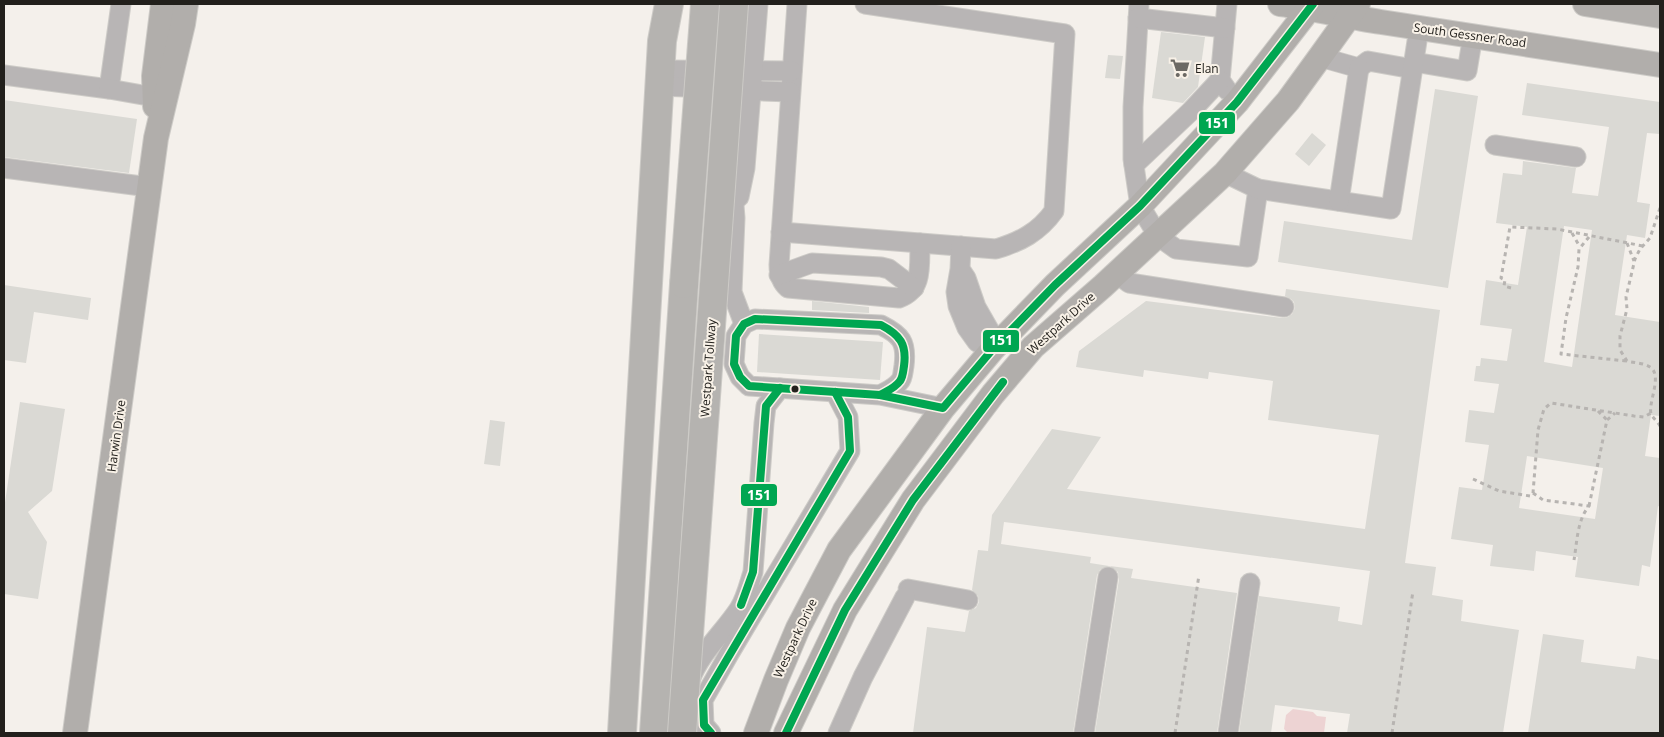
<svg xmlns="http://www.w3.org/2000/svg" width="1664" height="737" font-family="'Open Sans',sans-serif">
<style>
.green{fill:#edd3d3}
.building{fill:#dad9d4;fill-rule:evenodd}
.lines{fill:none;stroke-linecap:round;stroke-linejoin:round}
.minor-casing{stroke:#cdcbc7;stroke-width:21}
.major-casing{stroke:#cdcbc7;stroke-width:26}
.highway-casing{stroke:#cdcbc7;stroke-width:30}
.path{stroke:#b7b4b1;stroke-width:3;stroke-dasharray:4 4;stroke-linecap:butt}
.minor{stroke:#b8b5b5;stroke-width:19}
.major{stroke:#b1aeab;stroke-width:24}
.highway{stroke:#b5b3b0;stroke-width:28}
.highway-bridge-casing{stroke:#cdcbc7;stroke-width:30;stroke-linecap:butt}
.highway-bridge{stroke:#b5b3b0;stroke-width:28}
.bus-1-casing{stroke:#f8f1e7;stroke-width:11}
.bus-1{stroke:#00a651;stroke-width:8}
.bus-dot{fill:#22201c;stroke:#f8f1e7;stroke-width:2}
.labels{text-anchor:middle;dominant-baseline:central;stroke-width:4;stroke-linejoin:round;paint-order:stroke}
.street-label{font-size:12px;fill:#22201c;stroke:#f8f1e7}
.poi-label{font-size:12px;fill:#22201c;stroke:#f8f1e7;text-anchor:start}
.line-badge{stroke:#f8f1e7;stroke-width:2}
.badge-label{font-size:14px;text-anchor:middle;font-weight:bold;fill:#fff}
</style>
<rect width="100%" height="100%" fill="#f4f0eb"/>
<path class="green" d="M 1293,709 L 1313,712 L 1317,716 L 1326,717 L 1324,733 L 1288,733 L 1284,729 L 1286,715 Z"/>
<g class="building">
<path d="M 1161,32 L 1205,37 L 1198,87 L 1183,103 L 1152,98 Z"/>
<path d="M 1108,55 L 1123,56 L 1120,79 L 1105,78 Z"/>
<path d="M 1527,83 L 1660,102 L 1660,134 L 1647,133 L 1637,202 L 1650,204 L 1645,238 L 1627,235 L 1615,315 L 1660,322 L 1660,416 L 1651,415 L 1645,456 L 1660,458 L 1660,507 L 1658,506 L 1650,567 L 1642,565 L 1639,586 L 1575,577 L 1578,557 L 1536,551 L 1534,571 L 1490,566 L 1493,545 L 1451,539 L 1459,487 L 1482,490 L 1489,445 L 1465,442 L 1469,410 L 1494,413 L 1499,384 L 1474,381 L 1476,366 L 1480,366 L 1481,358 L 1507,361 L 1512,329 L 1480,325 L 1486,280 L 1518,285 L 1527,227 L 1496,223 L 1503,173 L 1522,175 L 1523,161 L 1576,168 L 1572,193 L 1598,196 L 1609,127 L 1522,115 ZM 1564,226 L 1592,230 L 1572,367 L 1544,362 ZM 1527,456 L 1603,468 L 1595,519 L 1519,508 Z"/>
<path d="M 1435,89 L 1478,96 L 1448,288 L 1278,262 L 1284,221 L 1412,240 Z"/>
<path d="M 4,100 L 137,119 L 129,173 L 4,157 Z"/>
<path d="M 1312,133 L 1326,145 L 1309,166 L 1295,154 Z"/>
<path d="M 4,285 L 91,298 L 88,320 L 34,312 L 26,363 L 4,360 Z"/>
<path d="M 1286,289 L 1440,310 L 1405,563 L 1436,567 L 1432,595 L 1463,600 L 1461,621 L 1519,630 L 1503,733 L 1347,733 L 1350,714 L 1275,705 L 1271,733 L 1239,733 L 1259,596 L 1340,607 L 1338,621 L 1362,625 L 1370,571 L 1004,522 L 1001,544 L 1091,557 L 1090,563 L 1109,566 L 1100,570 L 1097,575 L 1073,733 L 913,733 L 927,627 L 965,632 L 969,611 L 976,608 L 979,602 L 978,596 L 972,590 L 978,550 L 988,551 L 992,515 L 1052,429 L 1101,437 L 1067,489 L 1365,529 L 1379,435 L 1268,420 L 1273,381 L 1209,372 L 1208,379 L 1144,370 L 1143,377 L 1076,367 L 1079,351 L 1146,301 L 1283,318 L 1288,317 L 1292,314 L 1295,308 L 1294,302 L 1291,299 L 1285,296 Z"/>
<path d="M 812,301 L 869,307 L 869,313 L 812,310 Z"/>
<path d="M 759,334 L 883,342 L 880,380 L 757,372 Z"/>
<path d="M 20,402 L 65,409 L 52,491 L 28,512 L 47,542 L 38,599 L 4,594 L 4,509 Z"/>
<path d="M 490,420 L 505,422 L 500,466 L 484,464 Z"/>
<path d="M 1110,566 L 1133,569 L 1131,578 L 1237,593 L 1217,733 L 1095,733 L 1119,579 L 1118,572 Z"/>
<path d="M 1543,634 L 1584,640 L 1581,662 L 1635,669 L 1637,656 L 1660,660 L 1660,733 L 1528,733 Z"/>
</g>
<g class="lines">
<defs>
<g id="minor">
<path d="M 797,4 L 779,265 C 779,275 781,282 788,288 L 899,298 C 924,289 919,265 920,243"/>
<path d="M 1139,4 L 1133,107 L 1133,159 L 1140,206 L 1158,236 L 1176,249 L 1248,257 L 1258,189"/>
<path d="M 1227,4 L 1220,80 L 1227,90"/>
<path d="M 1138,18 L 1225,28"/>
<path d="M 1320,57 L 1359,68 L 1368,61 L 1413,69"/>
<path d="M 1414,62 L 1467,71 L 1473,35"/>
<path d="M 660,70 L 792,71"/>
<path d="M 4,75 L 109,89 L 121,4"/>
<path d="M 659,86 L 711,88"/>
<path d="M 109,89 L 154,97"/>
<path d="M 738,90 L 790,92"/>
<path d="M 1495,145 L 1576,157"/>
<path d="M 1134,165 L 1191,111 L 1220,80"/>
<path d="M 4,168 L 149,187"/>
<path d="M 1225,173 L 1258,189 L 1391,209 L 1419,28"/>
<path d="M 732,179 L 735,218 L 732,292 L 744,324"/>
<path d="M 739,197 L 745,168 L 758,4"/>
<path d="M 1339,201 L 1359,68"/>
<path d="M 781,232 L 996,249 C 1020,242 1039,232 1054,211 L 1065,34 L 865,4"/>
<path d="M 960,269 L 966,278 L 976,307 L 992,335 L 992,350 L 977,342 L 967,328 L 958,306 L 956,292 L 960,269 L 961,246"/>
<path d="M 1116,273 L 1129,283 L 1284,307"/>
<path d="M 779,275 L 812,263 L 881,267 L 889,269 L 914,288"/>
<path d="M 880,395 C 887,391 895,388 900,381 C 903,378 903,371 904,366 C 907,342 901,335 881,325 L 755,319 L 744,324 L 736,336 L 734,364 L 740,377 L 749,386 L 880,395 L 943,408"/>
<path d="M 908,589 L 968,600"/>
<path d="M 690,680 C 700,653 723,633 739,609 C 746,598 749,584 753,572 L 764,423 L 766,406 L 780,388"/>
<path d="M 711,733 L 704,725 L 703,700 L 729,654 L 850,451 L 848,417 L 835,392"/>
<path d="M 838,733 L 863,677 L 905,597"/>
<path d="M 1084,733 L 1108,577"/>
<path d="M 1228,733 L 1250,583"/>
</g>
<g id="major">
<path d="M 1280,4 C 1314,8 1347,17 1381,22 C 1474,37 1567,50 1660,65"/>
<path d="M 1585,4 L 1660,16"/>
<path d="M 155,106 L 154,76 L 163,4"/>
<path d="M 75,733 L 156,138 L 183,24 L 186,4"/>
<path d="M 756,733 L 776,680 L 798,628 L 839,550 L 943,408 L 992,350 L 1055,285 L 1140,206 L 1237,102 L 1313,4"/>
<path d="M 786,733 L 845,610 L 913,500 L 993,394 L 1033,347 L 1103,286 L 1225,173 L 1288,101 L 1320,57 L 1358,4"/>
</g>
<g id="highway">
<path d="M 622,733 L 662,41 L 669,4"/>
<path d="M 654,733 L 684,284"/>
</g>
</defs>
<use href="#minor" class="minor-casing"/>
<use href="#major" class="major-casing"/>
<use href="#highway" class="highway-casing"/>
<g class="path">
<path d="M 1660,208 L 1650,238 L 1640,249 L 1635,259 L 1626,297 L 1627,309 L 1620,336 L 1620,350 L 1627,361 C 1634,363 1645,363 1650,367 C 1663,375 1648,402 1651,414 C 1652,417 1658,422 1660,426"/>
<path d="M 1572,233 L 1580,247"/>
<path d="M 1589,237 L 1579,249 L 1578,267 L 1566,318 L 1561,354 L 1626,361"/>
<path d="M 1627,243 L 1634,261"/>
<path d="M 1511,288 L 1504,286 L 1505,280 L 1501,278 L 1510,227 L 1557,229 L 1643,246"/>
<path d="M 1598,411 L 1607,420"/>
<path d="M 1473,479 L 1499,491 L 1530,496 L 1533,493 L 1538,430 L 1544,409 L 1551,403 L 1634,416 L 1644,417 L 1651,413"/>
<path d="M 1533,493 L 1543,500 L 1589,506 C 1577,520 1577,543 1574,560"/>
<path d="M 1589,506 L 1607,420 L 1615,413"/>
<path d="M 1175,733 L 1199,575"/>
<path d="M 1392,733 L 1413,591"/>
</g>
<use href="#minor" class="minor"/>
<use href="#major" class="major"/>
<use href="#highway" class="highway"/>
<defs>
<g id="highway-bridge">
<path d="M 684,284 L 705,4"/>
<path d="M 682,733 L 734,4"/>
</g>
</defs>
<use href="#highway-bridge" class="highway-bridge-casing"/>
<use href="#highway-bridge" class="highway-bridge"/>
<defs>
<g id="bus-1">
<path d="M 755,319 L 881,325 C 900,335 907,344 904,366 C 903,372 903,377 900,381 C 895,388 887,391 880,395 L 749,386 L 740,377 L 734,364 L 736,336 L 744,324 Z"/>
<path d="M 880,395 L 943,408 L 992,350 L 1055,285 L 1140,206 L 1237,102 L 1313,4"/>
<path d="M 741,605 L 753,572 L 766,406 L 780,388"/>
<path d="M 711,733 L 704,725 L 703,700 L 850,451 L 848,417 L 835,392"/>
<path d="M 786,733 L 845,610 L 913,500 L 1003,382"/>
</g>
</defs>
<use href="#bus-1" class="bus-1-casing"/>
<use href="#bus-1" class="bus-1"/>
</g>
<defs>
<symbol id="supermarket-bare" viewBox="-9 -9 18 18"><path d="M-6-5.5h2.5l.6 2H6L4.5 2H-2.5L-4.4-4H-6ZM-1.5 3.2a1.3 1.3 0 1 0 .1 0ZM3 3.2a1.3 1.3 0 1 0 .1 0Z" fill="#6c6964" stroke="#f8f1e7" stroke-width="2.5" paint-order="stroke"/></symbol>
</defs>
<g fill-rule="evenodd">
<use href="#supermarket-bare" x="1166" y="54" width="28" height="28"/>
</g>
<circle class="bus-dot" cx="795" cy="389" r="4.5"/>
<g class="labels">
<g class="street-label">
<text transform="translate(1470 35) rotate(8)">South Gessner Road</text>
<text transform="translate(1061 323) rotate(-42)">Westpark Drive</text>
<text transform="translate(708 368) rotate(-86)">Westpark Tollway</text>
<text transform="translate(116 436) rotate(-82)">Harwin Drive</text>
<text transform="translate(795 638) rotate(-65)">Westpark Drive</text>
</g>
<g class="poi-label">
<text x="1195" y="68">Elan</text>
</g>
</g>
<g class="line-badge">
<rect x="1198" y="111" width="38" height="24" rx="5" fill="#00a651"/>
<rect x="982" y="329" width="38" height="24" rx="5" fill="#00a651"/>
<rect x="740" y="483" width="38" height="24" rx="5" fill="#00a651"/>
</g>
<g class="badge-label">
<text x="1217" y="128">151</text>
<text x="1001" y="345">151</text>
<text x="759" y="500">151</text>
</g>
<rect width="1664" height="737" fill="none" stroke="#22201c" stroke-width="10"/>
</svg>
